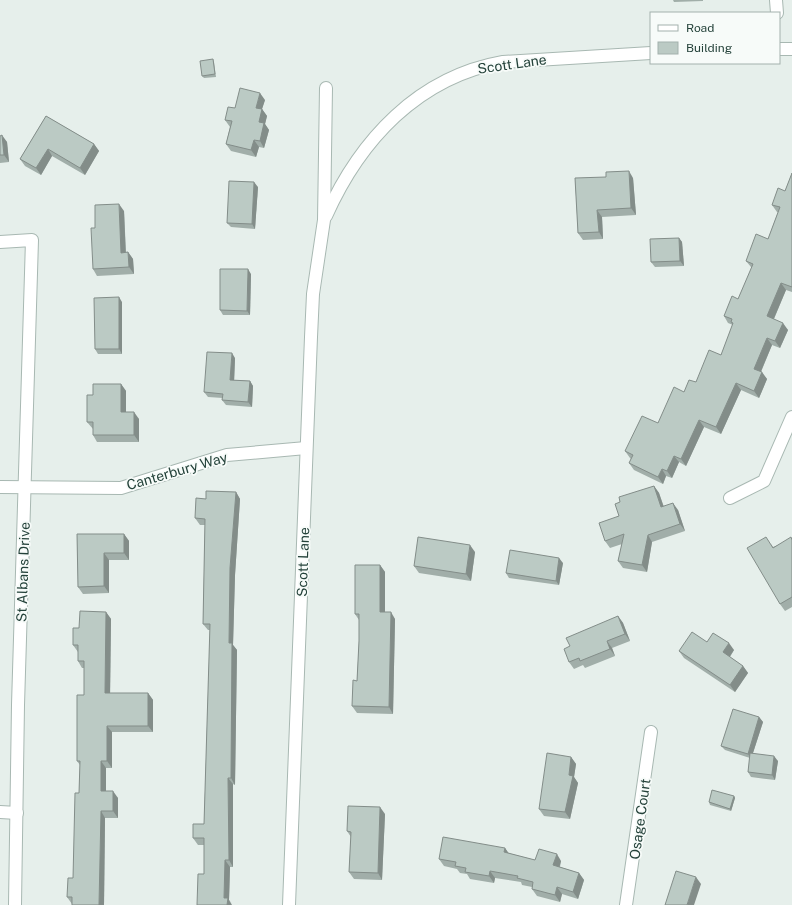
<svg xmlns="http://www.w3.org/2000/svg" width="792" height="905" font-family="'Public Sans',sans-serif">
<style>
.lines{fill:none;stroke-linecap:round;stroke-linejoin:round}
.minor-casing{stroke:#a8b8b2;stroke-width:14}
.minor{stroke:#fff;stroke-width:12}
.wall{fill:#a1aea9}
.shaded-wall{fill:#838d89}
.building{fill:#bbcac4;stroke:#838d89}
.labels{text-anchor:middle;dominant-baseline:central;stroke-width:3.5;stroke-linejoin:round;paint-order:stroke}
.street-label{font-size:14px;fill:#24423a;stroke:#f7fbf9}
</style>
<rect width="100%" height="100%" fill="#e6efeb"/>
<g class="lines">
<defs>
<g id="minor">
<path d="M 776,0 L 777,13"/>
<path d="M 779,49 L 792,49"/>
<path d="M 326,216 C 360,140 418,77 503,62 L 651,53"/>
<path d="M 0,242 L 32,240 L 18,705 L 15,905"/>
<path d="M 0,487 L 121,488 L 227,455 L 306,448"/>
<path d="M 730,498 L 764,481 L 792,417"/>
<path d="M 0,812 L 17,813"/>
<path d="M 289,905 L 311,337 L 313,294 L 324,220 L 326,88"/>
<path d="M 626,905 L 651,732"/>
</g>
</defs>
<use href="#minor" class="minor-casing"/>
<use href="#minor" class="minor"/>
</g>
<g class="wall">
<path d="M 673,0 L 703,0 L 703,1 L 674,2 Z"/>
<path d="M 213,59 L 214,62 L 216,77 L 204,78 L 202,76 Z"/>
<path d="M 265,100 L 262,109 L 267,116 L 265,124 L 269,130 L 264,148 L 259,147 L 256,157 L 231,151 L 226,144 L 230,127 L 225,120 L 235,108 Z"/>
<path d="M 46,116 L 94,144 L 99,151 L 85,175 L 52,156 L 41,175 L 25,166 L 20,159 Z"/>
<path d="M 0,136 L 7,142 L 9,162 L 0,163 Z"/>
<path d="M 792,173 L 792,292 L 786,290 L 774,319 L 788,330 L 780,348 L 772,345 L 761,372 L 767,379 L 759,398 L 741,390 L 721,434 L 704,427 L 686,466 L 679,462 L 672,478 L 666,476 L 663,484 L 634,470 L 629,463 L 631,459 L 630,458 L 625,451 L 658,423 L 684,392 L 696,382 L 721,355 L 733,325 L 728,323 L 724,316 L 738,299 L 752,268 L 751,267 L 746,261 L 768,239 L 778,212 L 777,212 L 772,205 L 785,191 Z"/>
<path d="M 575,178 L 633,178 L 636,215 L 602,217 L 603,239 L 583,240 L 578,233 Z"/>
<path d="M 258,187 L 255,229 L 231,227 L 227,223 Z"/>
<path d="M 124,211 L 126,252 L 128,252 L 133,259 L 134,274 L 97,276 L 93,269 Z"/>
<path d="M 679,238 L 682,242 L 684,266 L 655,267 L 651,262 Z"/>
<path d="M 251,274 L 250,315 L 223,315 L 220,310 Z"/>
<path d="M 122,302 L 122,354 L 98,354 L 95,349 Z"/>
<path d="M 235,358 L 234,380 L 250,381 L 253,386 L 252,407 L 226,405 L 222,400 L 223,398 L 208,397 L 204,392 Z"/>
<path d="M 121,384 L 126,391 L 126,412 L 139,419 L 139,442 L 97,442 L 93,435 L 93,429 L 87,422 L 93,395 Z"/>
<path d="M 654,486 L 659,493 L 664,507 L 678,510 L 685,531 L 652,542 L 647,572 L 623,568 L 618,561 L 622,544 L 610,548 L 605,541 L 619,516 L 620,502 Z"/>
<path d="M 236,492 L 240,499 L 235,575 L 233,645 L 237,650 L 235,785 L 233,784 L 233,867 L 230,867 L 229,900 L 232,904 L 204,874 L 204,845 L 198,845 L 193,838 L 204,824 L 210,630 L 208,630 L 203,624 L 205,525 L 200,525 L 195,518 L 206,499 Z"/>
<path d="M 77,534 L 124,534 L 129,541 L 129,560 L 109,560 L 109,593 L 83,594 L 78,587 Z"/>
<path d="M 792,539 L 792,607 L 785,611 L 780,604 L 771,544 L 773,547 Z"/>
<path d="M 475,552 L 471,581 L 419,573 L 414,566 Z"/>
<path d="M 563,563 L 559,585 L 509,578 L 506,573 Z"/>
<path d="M 380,565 L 385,572 L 385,612 L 395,619 L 393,714 L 357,713 L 352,706 L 357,681 L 359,641 L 359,620 L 355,614 Z"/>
<path d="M 106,612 L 111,619 L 110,693 L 148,693 L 153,700 L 153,732 L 112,732 L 112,768 L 106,768 L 106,791 L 118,798 L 118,818 L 105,818 L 104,905 L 72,905 L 72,904 L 67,897 L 73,878 L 79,793 L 80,765 L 77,761 L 84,695 L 84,668 L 82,668 L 78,661 L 78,652 L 73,645 L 79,628 Z"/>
<path d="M 618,616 L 623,623 L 630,641 L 612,648 L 615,656 L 585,668 L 583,665 L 574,669 L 569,662 L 570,646 Z"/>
<path d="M 707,642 L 734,650 L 730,657 L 743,666 L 748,673 L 735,692 L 684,658 L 679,651 Z"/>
<path d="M 759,717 L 763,722 L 753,753 L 778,761 L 775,780 L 751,777 L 748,772 L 750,758 L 725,750 L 721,746 Z"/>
<path d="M 571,757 L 576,764 L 574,777 L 578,783 L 570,819 L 544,816 L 539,809 Z"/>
<path d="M 734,796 L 735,798 L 731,811 L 710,805 L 709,802 Z"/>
<path d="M 385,814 L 382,880 L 354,879 L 349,872 L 351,837 L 347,831 Z"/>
<path d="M 505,848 L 508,853 L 535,860 L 561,861 L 560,867 L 579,873 L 584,880 L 578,899 L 562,894 L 560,902 L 537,896 L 532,889 L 532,887 L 522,885 L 521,882 L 495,878 L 494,883 L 470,879 L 467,874 L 460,873 L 457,869 L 444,866 L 439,859 Z"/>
</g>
<g class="shaded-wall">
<path d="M 260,93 L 265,100 L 262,109 L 267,116 L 265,124 L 269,130 L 264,148 L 260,141 L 259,122 L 256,108 Z"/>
<path d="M 2,135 L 7,142 L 9,162 L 4,155 Z"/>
<path d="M 254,140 L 259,147 L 256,157 L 251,150 Z"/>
<path d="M 94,144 L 99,151 L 85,175 L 80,168 Z"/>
<path d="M 48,149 L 52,156 L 41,175 L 36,168 Z"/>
<path d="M 629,171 L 633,178 L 636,215 L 631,208 Z"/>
<path d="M 254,182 L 258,187 L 255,229 L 252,224 Z"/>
<path d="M 119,204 L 124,211 L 126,260 L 121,253 Z"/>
<path d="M 597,210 L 602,217 L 603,239 L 599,232 Z"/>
<path d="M 679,238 L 682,242 L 684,266 L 680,261 Z"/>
<path d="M 128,252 L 133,259 L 134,274 L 129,267 Z"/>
<path d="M 248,269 L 251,274 L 250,315 L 247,311 Z"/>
<path d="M 781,283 L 786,290 L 772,323 L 767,316 Z"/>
<path d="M 119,297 L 122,302 L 122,354 L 119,349 Z"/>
<path d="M 783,323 L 788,330 L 780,348 L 775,341 Z"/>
<path d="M 767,338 L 772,345 L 759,376 L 754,369 Z"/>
<path d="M 232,353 L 235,358 L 234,384 L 230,380 Z"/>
<path d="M 762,372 L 767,379 L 759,398 L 754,391 Z"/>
<path d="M 250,381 L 253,386 L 252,407 L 248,402 Z"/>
<path d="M 736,383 L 741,390 L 721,434 L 716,427 Z"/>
<path d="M 121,384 L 126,391 L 126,419 L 121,412 Z"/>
<path d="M 134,412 L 139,419 L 139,442 L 134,435 Z"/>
<path d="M 699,420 L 704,427 L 686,466 L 681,459 Z"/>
<path d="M 674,456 L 679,462 L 672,478 L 667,471 Z"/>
<path d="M 662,469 L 666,476 L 663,484 L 658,477 Z"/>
<path d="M 654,486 L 659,493 L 666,514 L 661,507 Z"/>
<path d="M 236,492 L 240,499 L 235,575 L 233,645 L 237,650 L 235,785 L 231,778 L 229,643 L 230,568 Z"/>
<path d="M 673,503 L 678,510 L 685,531 L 680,524 Z"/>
<path d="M 124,534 L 129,541 L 129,560 L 124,553 Z"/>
<path d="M 648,535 L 652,542 L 647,572 L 642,565 Z"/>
<path d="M 470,545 L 475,552 L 471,581 L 466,574 Z"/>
<path d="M 104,553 L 109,560 L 109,593 L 104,586 Z"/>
<path d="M 559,558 L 563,563 L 559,585 L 556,581 Z"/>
<path d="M 380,565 L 385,572 L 385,619 L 380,612 Z"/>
<path d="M 106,612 L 111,619 L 110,700 L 105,693 Z"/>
<path d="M 391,612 L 395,619 L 393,714 L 389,707 Z"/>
<path d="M 618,616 L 623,623 L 630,641 L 625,634 Z"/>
<path d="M 607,641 L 612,648 L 615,656 L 610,649 Z"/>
<path d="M 729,643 L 734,650 L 728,659 L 723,652 Z"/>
<path d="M 743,666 L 748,673 L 735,692 L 730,685 Z"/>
<path d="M 148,693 L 153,700 L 153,732 L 148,726 Z"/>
<path d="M 759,717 L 763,722 L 751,759 L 748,754 Z"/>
<path d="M 107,726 L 112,732 L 112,768 L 107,761 Z"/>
<path d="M 774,756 L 778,761 L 775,780 L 772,775 Z"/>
<path d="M 571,757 L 576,764 L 574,777 L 578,783 L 570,819 L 565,812 Z"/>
<path d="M 101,761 L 106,768 L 106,798 L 101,791 Z"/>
<path d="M 228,778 L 233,784 L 233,867 L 229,860 Z"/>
<path d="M 113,791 L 118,798 L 118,818 L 113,811 Z"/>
<path d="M 734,796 L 735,798 L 731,811 L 730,809 Z"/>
<path d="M 380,807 L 385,814 L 382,880 L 378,873 Z"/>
<path d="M 101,811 L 105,818 L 104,905 L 99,905 Z"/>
<path d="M 505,848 L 510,855 L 504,852 Z"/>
<path d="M 557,854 L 561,861 L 558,872 L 553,865 Z"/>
<path d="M 225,860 L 230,867 L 229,900 L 232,905 L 227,905 L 224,898 Z"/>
<path d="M 490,871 L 495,878 L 494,883 L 489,876 Z"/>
<path d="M 579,873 L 584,880 L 578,899 L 573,892 Z"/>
<path d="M 696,877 L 701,884 L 694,905 L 687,905 Z"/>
<path d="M 557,887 L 562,894 L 560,902 L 555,895 Z"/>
</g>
<g class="building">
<path d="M 213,59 L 215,74 L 202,76 L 200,61 Z"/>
<path d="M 240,88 L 260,93 L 256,108 L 262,109 L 259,122 L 264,123 L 260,141 L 254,140 L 251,150 L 226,144 L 232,121 L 225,120 L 228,107 L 235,108 Z"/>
<path d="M 46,116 L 94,144 L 80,168 L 48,149 L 36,168 L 20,159 Z"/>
<path d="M 2,135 L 4,155 L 0,155 L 0,136 Z"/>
<path d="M 629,171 L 631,208 L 597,210 L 599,232 L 578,233 L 575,178 L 606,177 L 606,172 Z"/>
<path d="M 792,173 L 792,287 L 781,283 L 767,316 L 783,323 L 775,341 L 767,338 L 754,369 L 762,372 L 754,391 L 736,383 L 716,427 L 699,420 L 681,459 L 674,456 L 667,471 L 662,469 L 658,477 L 629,463 L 633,455 L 625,451 L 642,416 L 658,423 L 674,387 L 684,392 L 689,380 L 696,382 L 709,350 L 721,355 L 733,323 L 731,322 L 732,319 L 724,316 L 732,296 L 738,299 L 753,264 L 746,261 L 756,234 L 768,239 L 780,207 L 772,205 L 778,188 L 785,191 Z"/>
<path d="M 229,181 L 254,182 L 252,224 L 227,223 Z"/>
<path d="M 119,204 L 121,253 L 128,252 L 129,267 L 93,269 L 91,228 L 95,228 L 95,205 Z"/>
<path d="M 679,238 L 680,261 L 651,262 L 650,239 Z"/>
<path d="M 220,269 L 248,269 L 247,311 L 220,310 Z"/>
<path d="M 119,297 L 119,349 L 95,349 L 94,298 Z"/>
<path d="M 207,352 L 232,353 L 230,380 L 250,381 L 248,402 L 222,400 L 223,394 L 204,392 Z"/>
<path d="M 93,384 L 121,384 L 121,412 L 134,412 L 134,435 L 93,435 L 93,422 L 87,422 L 87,395 L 93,395 Z"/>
<path d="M 654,486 L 661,507 L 673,503 L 680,524 L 648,535 L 642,565 L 618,561 L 624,534 L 605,541 L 599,523 L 619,516 L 615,504 L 620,502 L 619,497 Z"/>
<path d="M 206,491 L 236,492 L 230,568 L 229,643 L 232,643 L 231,778 L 228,778 L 229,860 L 225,860 L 224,898 L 228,898 L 227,905 L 197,905 L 198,874 L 204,874 L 204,838 L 193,838 L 193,824 L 204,824 L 210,624 L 203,624 L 205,519 L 195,518 L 196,498 L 206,499 Z"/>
<path d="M 77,534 L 124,534 L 124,553 L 104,553 L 104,586 L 78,587 Z"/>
<path d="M 418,537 L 470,545 L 466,574 L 414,566 Z"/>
<path d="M 766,537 L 773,548 L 791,537 L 792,540 L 792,597 L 780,604 L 747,548 Z"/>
<path d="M 510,550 L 559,558 L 556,581 L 506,573 Z"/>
<path d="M 355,565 L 380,565 L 380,612 L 391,612 L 389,707 L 352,706 L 353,680 L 357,681 L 359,641 L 359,614 L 355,614 Z"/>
<path d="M 80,611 L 106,612 L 105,693 L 148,693 L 148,726 L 107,726 L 107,761 L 101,761 L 101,791 L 113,791 L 113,811 L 101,811 L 99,905 L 72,905 L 72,897 L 67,897 L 68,878 L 73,878 L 75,793 L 79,793 L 80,761 L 77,761 L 77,695 L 84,695 L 84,661 L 78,661 L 78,645 L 73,645 L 73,628 L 79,628 Z"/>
<path d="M 618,616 L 625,634 L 607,641 L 610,649 L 580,661 L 579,658 L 569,662 L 564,649 L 570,646 L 566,638 Z"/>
<path d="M 692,632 L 707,642 L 713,633 L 729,643 L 723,652 L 743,666 L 730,685 L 679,651 Z"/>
<path d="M 733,709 L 759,717 L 748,754 L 721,746 Z"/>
<path d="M 547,753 L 571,757 L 569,775 L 573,776 L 565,812 L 539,809 Z"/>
<path d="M 750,753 L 774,756 L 772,775 L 748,772 Z"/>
<path d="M 712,790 L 734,796 L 730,809 L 709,802 Z"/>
<path d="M 348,806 L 380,807 L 378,873 L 349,872 L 351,832 L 347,831 Z"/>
<path d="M 443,837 L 505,848 L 504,852 L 535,860 L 539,849 L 557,854 L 553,865 L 579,873 L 573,892 L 557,887 L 555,895 L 532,889 L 533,882 L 517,878 L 518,876 L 490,871 L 489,876 L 465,872 L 466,868 L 455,866 L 456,862 L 439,859 Z"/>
<path d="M 676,871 L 696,877 L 687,905 L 665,905 Z"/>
</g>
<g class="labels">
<g class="street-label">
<text transform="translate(512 64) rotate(-8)">Scott Lane</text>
<text transform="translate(177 471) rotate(-16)">Canterbury Way</text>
<text transform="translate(303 562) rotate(-88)">Scott Lane</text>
<text transform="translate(23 572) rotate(-88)">St Albans Drive</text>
<text transform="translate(640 819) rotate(-82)">Osage Court</text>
</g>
</g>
<rect x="650" y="12" width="130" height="52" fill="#f7fbf9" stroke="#a3b1ad"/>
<rect x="658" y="25" width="20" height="6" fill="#ffffff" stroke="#a3b1ad"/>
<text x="686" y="32" font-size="12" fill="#24423a">Road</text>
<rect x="658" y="42" width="20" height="12" fill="#bbcac4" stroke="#a3b1ad"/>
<text x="686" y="52" font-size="12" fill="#24423a">Building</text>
</svg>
